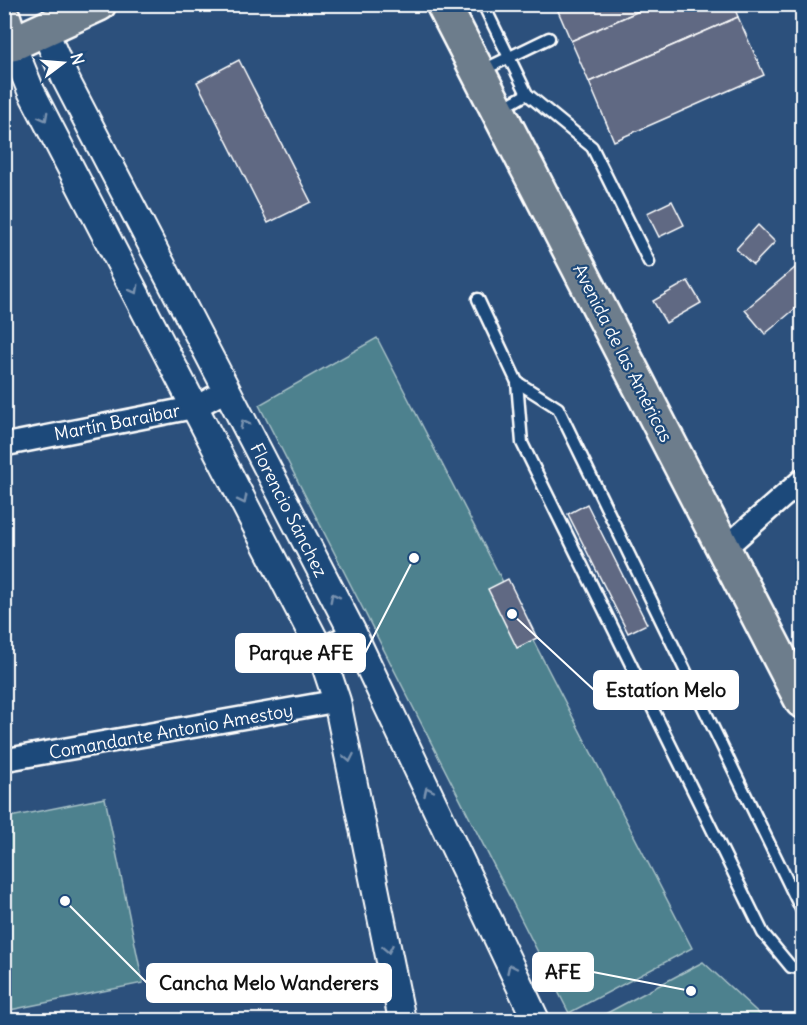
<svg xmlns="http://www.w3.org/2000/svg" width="807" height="1025" font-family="Delius,sans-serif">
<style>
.green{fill:#4e818e;stroke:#a6c0c6;stroke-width:1.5}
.building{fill:#606983;stroke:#fff;stroke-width:1.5}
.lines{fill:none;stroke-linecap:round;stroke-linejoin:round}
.service-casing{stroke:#fff;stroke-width:15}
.minor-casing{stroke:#fff;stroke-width:26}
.tertiary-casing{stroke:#fff;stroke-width:30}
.primary-casing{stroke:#fff;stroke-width:38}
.service{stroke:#1f4a7a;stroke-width:10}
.minor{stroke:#1f4a7a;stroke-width:21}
.tertiary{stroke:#1f4a7a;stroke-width:26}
.primary{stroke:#6d7d8c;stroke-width:33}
.oneway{stroke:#7992af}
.labels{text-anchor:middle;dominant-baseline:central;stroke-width:4.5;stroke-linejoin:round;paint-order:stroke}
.street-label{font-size:18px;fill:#fff;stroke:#1f4a7a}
.leader{fill:none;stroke:#fff;stroke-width:2}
.callout-dot{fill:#fff;stroke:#1f4a7a;stroke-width:2}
.callout{fill:#fff;stroke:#fff;stroke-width:2}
.callout-label{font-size:20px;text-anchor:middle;font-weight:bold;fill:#111}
</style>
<rect width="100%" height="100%" fill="#2c507c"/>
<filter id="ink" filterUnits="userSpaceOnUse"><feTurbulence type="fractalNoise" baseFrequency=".0167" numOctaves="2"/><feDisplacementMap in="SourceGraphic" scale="12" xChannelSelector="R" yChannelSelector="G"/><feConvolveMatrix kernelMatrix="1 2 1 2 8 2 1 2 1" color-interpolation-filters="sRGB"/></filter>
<g filter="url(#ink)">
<g class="green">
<path d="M 377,338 L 692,948 L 569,1013 L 259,405 Z"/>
<path d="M 105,798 L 143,983 L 5,1011 L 5,818 Z"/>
<path d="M 703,962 L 766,1020 L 594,1020 Z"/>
</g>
<g class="building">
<path d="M 555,4 L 655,4 L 571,41 Z"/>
<path d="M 655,4 L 733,4 L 738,17 L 589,82 L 571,41 Z"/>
<path d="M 738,17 L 764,75 L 614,141 L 589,82 Z"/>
<path d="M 239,60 L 311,202 L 268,223 L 197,82 Z"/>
<path d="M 672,201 L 684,225 L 659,237 L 647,213 Z"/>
<path d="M 758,225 L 775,242 L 753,265 L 736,249 Z"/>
<path d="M 802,262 L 802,303 L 765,334 L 745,310 Z"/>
<path d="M 688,281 L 701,303 L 666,323 L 653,301 Z"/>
<path d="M 587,504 L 647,624 L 628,633 L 568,514 Z"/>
<path d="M 508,579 L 537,638 L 517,648 L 488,589 Z"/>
</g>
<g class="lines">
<defs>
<g id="service">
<path d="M 483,4 L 527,94 L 592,147 L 649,262"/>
<path d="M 481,71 L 549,38"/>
<path d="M 501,109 L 527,94"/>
<path d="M 478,299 L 517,382 L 522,443 L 763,933 L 791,967 L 802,968"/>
<path d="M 517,382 L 558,408 L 802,911"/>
</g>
<g id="minor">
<path d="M 4,445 L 196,407 L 227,390"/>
<path d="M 724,549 L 802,480"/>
<path d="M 320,650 L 353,633"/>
<path d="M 4,760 L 337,701"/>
</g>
<g id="tertiary">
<path d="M 44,29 L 65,78 L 353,633 L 536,1020"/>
<path d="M 12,44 L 31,91 L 320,650 L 337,701 L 402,1020"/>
</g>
<g id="primary">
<path d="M 443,4 L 802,701"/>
<path d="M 4,19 L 12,44 L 99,4"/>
</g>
</defs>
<use href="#service" class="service-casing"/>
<use href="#minor" class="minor-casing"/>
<use href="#tertiary" class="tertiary-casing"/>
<use href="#primary" class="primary-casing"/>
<use href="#service" class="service"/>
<use href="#minor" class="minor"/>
<use href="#tertiary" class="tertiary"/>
<use href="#primary" class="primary"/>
</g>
<defs><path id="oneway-chevron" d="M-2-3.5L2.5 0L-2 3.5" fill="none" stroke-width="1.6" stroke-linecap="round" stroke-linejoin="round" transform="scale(1.5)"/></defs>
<g class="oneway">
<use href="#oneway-chevron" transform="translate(44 117) rotate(62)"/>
<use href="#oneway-chevron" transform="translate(135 290) rotate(62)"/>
<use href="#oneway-chevron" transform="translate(244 424) rotate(-117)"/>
<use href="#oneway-chevron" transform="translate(243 500) rotate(63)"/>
<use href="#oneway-chevron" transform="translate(334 597) rotate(-117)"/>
<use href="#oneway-chevron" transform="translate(349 758) rotate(79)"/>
<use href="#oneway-chevron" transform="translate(428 791) rotate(-115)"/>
<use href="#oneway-chevron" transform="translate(388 949) rotate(79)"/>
<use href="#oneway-chevron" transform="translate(511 968) rotate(-115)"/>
</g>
</g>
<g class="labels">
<g class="street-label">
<text transform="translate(623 353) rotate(63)">Avenida de las Américas</text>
<text transform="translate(117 422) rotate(-11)">Martín Baraibar</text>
<text transform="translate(289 510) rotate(63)">Florencio Sánchez</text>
<text transform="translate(171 731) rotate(-10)">Comandante Antonio Amestoy</text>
</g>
</g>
<path class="leader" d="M414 558L365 653M512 614L594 690M691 991L593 972M65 901L147 983"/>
<g class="callout-dot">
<circle cx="414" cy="558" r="6"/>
<circle cx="512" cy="614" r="6"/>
<circle cx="691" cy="991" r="6"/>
<circle cx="65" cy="901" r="6"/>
</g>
<g class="callout">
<rect x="236" y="634" width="129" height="38" rx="6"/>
<rect x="594" y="671" width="144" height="38" rx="6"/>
<rect x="533" y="953" width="60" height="38" rx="6"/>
<rect x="147" y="964" width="244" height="38" rx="6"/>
</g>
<g class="callout-label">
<text x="301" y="660">Parque AFE</text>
<text x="666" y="697">Estatíon Melo</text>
<text x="563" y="979">AFE</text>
<text x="269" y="990">Cancha Melo Wanderers</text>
</g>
<rect width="807" height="1025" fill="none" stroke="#1f4a7a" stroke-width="24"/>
<rect x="12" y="12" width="783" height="1001" fill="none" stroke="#fff" stroke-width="2" filter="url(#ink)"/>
<g transform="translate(63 63) rotate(74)" stroke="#1f4a7a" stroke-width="4.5" paint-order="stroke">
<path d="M0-4.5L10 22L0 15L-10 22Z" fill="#ffffff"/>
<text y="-9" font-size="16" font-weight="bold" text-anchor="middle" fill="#ffffff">N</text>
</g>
</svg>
